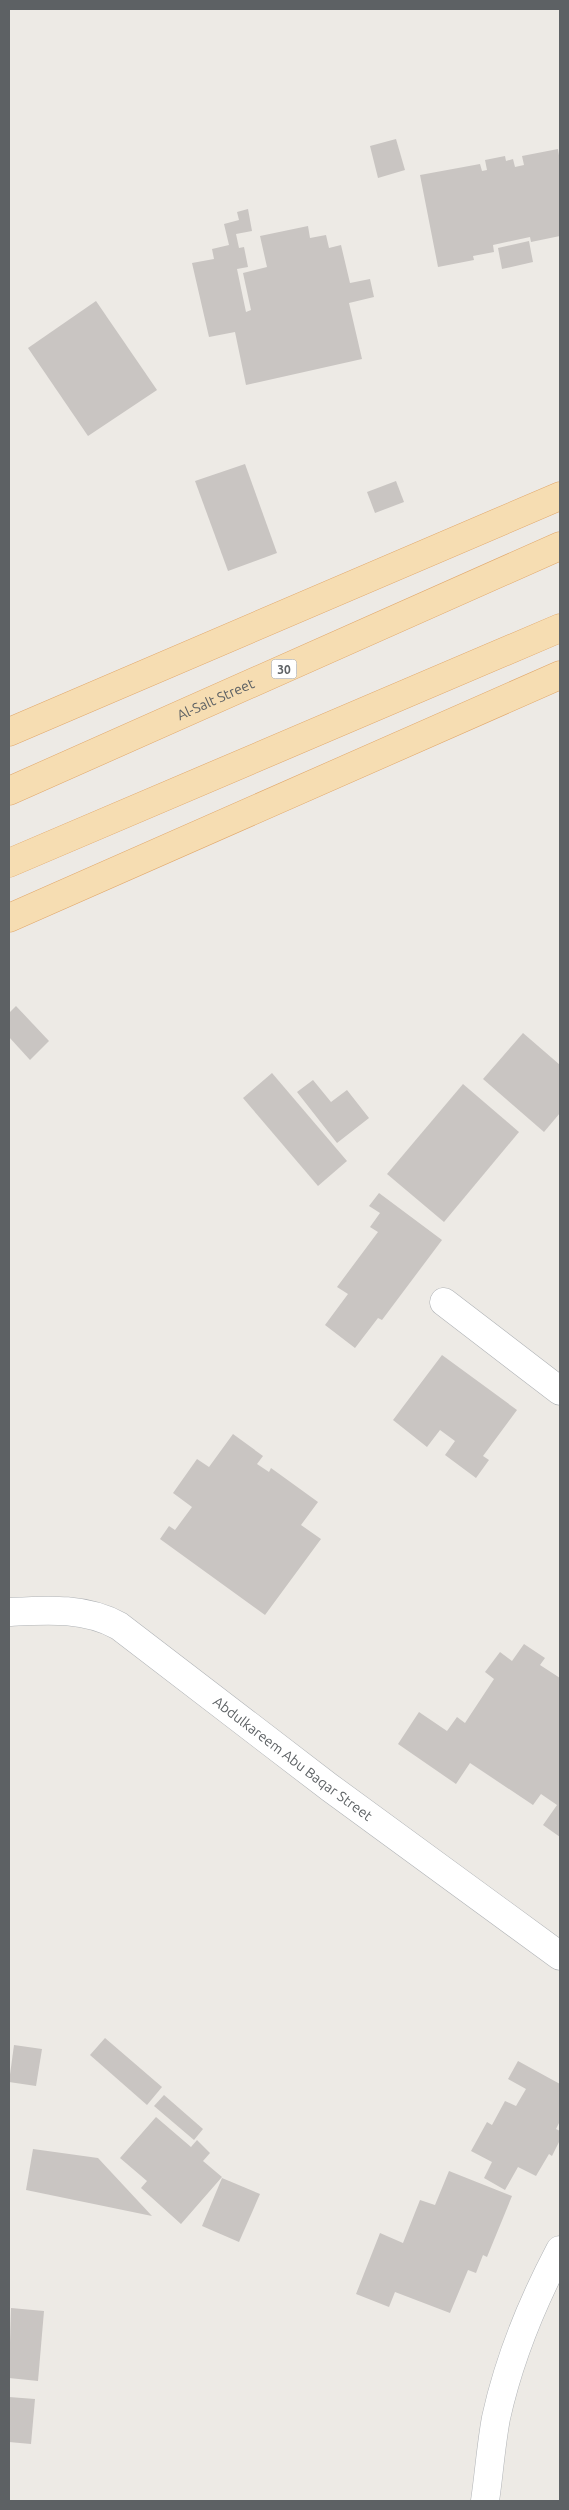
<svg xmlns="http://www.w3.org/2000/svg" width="569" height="2510" font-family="Ubuntu,sans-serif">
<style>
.building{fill:#c9c5c2}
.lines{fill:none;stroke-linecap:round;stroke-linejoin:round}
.minor-casing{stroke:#b0b3b6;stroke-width:29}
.major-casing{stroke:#e1a76a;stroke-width:29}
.minor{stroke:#fff;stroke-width:28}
.major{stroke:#f6ddb2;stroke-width:28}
.labels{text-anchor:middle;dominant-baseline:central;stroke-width:4;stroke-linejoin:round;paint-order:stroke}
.shield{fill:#fff;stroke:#8e9092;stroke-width:1}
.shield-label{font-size:12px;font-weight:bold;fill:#5d6164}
.street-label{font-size:14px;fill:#5d6164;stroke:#fff}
</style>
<rect width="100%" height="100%" fill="#edeae5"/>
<g class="building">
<path d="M 396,139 L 405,170 L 378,178 L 370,146 Z"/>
<path d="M 558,149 L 560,162 L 560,236 L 531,242 L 530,237 L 493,245 L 494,252 L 473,256 L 474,260 L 438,267 L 420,175 L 480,164 L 482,171 L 487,170 L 485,160 L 505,156 L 506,161 L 513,159 L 515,167 L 524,165 L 522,156 Z"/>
<path d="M 248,209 L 252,231 L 236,234 L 239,248 L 244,247 L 248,267 L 237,269 L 246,312 L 251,310 L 243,273 L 267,267 L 260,236 L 308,226 L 310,238 L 326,235 L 329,248 L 341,245 L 350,283 L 370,279 L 374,297 L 349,303 L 362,359 L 246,385 L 235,332 L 209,337 L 192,263 L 214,259 L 212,249 L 229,245 L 224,224 L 239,220 L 237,212 Z"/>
<path d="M 529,241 L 533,262 L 502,269 L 498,248 Z"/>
<path d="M 96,301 L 157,390 L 88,436 L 28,348 Z"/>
<path d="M 245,464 L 277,553 L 228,571 L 195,481 Z"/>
<path d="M 396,481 L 404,502 L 375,513 L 367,492 Z"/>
<path d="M 16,1006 L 49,1041 L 30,1060 L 9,1037 L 9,1013 Z"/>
<path d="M 523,1033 L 560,1065 L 560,1113 L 544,1132 L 483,1079 Z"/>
<path d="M 272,1073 L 347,1161 L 318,1186 L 243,1098 Z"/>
<path d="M 313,1080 L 331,1102 L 347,1090 L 369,1118 L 337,1143 L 297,1092 Z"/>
<path d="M 463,1084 L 519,1132 L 444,1222 L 387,1174 Z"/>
<path d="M 379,1193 L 442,1240 L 382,1320 L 378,1318 L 355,1348 L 325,1325 L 348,1294 L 337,1287 L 378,1232 L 370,1227 L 380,1213 L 369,1206 Z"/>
<path d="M 442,1355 L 517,1410 L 483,1456 L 489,1460 L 476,1478 L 445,1455 L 455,1441 L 440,1430 L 427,1447 L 393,1420 Z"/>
<path d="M 233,1434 L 263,1456 L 257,1464 L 269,1472 L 271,1468 L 318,1502 L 301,1525 L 321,1539 L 265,1615 L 160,1539 L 169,1526 L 175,1530 L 192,1507 L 173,1493 L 197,1459 L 209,1467 Z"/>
<path d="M 524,1644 L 545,1658 L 540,1665 L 560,1678 L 560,1837 L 543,1825 L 557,1805 L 541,1794 L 533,1805 L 470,1763 L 456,1784 L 398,1744 L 419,1712 L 447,1731 L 457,1717 L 465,1723 L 494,1679 L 485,1672 L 500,1652 L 512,1661 Z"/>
<path d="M 105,2038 L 162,2087 L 147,2105 L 90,2055 Z"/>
<path d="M 14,2045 L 42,2049 L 36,2086 L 9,2082 Z"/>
<path d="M 518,2061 L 560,2084 L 560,2121 L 556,2129 L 560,2131 L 560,2140 L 552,2156 L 549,2154 L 536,2176 L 518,2167 L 505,2190 L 484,2178 L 492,2162 L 471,2151 L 487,2122 L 492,2125 L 505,2101 L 516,2106 L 526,2089 L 508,2079 Z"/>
<path d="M 164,2095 L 203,2129 L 194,2140 L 154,2106 Z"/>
<path d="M 156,2117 L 191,2147 L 197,2140 L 210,2153 L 203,2161 L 222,2177 L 181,2224 L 141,2188 L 147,2181 L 120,2158 Z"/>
<path d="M 33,2149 L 98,2158 L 152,2216 L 26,2190 Z"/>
<path d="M 449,2171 L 512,2196 L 487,2257 L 483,2255 L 476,2273 L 468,2270 L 450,2313 L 395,2292 L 389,2307 L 356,2294 L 380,2233 L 403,2243 L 420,2200 L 435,2205 Z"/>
<path d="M 222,2178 L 260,2194 L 239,2242 L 202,2226 Z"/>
<path d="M 11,2308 L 44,2311 L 38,2381 L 9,2378 Z"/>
<path d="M 9,2397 L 35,2399 L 31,2444 L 9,2442 Z"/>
</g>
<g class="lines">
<defs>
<g id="minor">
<path d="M 444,1302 L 560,1391"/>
<path id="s1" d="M 9,1612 C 46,1610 85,1607 119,1626 L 329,1787 L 560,1956"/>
<path d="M 485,2501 C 489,2474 491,2445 496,2418 C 509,2359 532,2303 560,2250"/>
</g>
<g id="major">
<path d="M 9,732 L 560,496"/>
<path id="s2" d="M 9,791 L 560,546"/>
<path d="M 9,863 L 560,628"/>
<path d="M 9,918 L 560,675"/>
</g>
</defs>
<use href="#minor" class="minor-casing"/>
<use href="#major" class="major-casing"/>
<use href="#minor" class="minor"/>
<use href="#major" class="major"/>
</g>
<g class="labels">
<rect class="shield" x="271.5" y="659.5" width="25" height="19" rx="4"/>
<g class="shield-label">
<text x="284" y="669">30</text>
</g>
<g class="street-label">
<text stroke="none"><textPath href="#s2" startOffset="226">Al-Salt Street</textPath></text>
<text stroke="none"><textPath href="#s1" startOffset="331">Abdulkareem Abu Baqar Street</textPath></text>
</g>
</g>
<rect width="569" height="2510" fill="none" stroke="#5d6164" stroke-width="20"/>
</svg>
